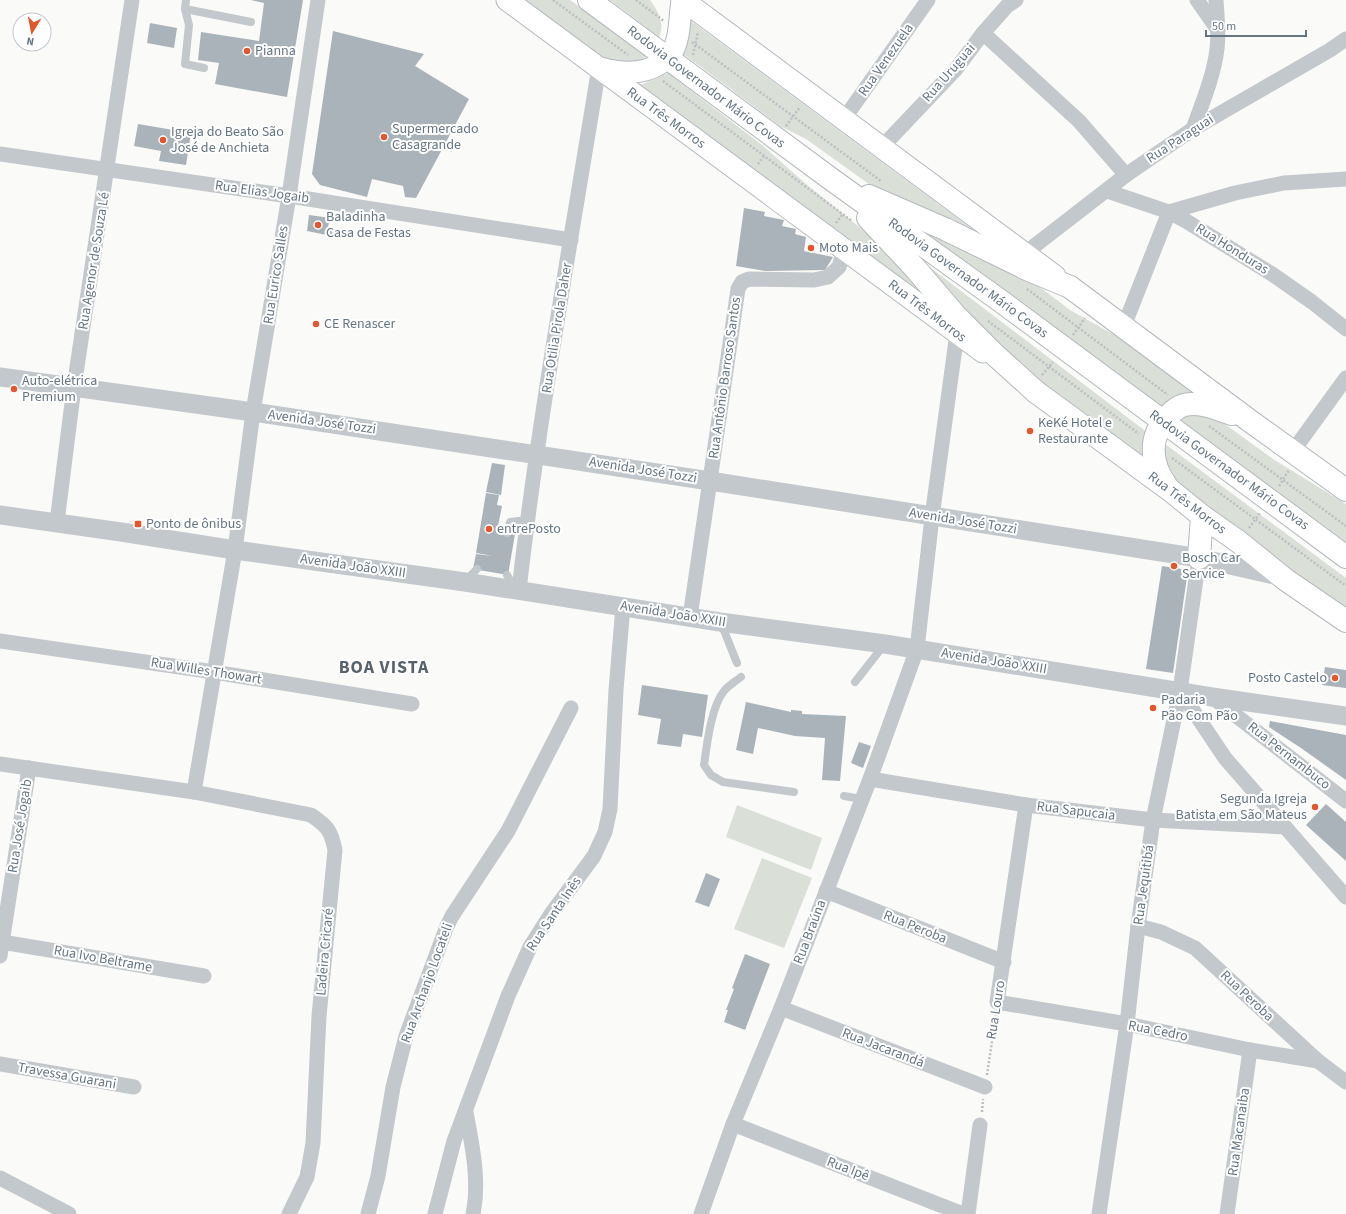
<svg xmlns="http://www.w3.org/2000/svg" width="1346" height="1214" font-family="'Source Sans 3',sans-serif">
<style>
.green{fill:#dadfd7}
.building{fill:#aab3b9}
.lines{fill:none;stroke-linecap:round;stroke-linejoin:round}
.secondary-casing{stroke:#b3babf;stroke-width:23}
.primary-casing{stroke:#b5babe;stroke-width:24}
.trunk-casing{stroke:#b4b9bd;stroke-width:24}
.path{stroke:#bbbfc2;stroke-width:2.5;stroke-dasharray:2 2;stroke-linecap:butt}
.service{stroke:#c3c8cc;stroke-width:8}
.minor{stroke:#c3c8cc;stroke-width:15}
.tertiary{stroke:#c3c8cc;stroke-width:19}
.secondary{stroke:#fff;stroke-width:21}
.primary{stroke:#fff;stroke-width:22}
.trunk{stroke:#fff;stroke-width:22}
.poi-dot{fill:#e4572e;stroke:#fff;stroke-width:1.5}
.labels{text-anchor:middle;dominant-baseline:central;stroke-width:4;stroke-linejoin:round;paint-order:stroke}
.poi-label{font-size:14px;fill:#657683;stroke:#fff;text-anchor:start}
.street-label{font-size:14px;fill:#657683;stroke:#fff}
.district-label{font-size:18px;font-weight:bold;letter-spacing:1px;fill:#57646e;stroke:#fff}
</style>
<rect width="100%" height="100%" fill="#fafaf8"/>
<g class="green">
<path d="M 517,0 L 570,0 L 647,55 L 644,58 L 638,62 L 613,64 L 542,15 Z"/>
<path d="M 610,0 L 650,0 C 658,11 665,23 659,37 Z"/>
<path d="M 691,21 L 999,249 L 887,197 L 806,139 L 780,126 L 697,64 L 683,54 L 689,23 Z"/>
<path d="M 668,73 L 762,145 L 806,184 L 900,260 L 962,332 L 631,86 L 643,84 Z"/>
<path d="M 902,215 L 1029,279 L 1070,310 L 1125,341 L 1198,397 L 1165,410 Z"/>
<path d="M 903,247 L 1148,433 L 1143,447 L 1143,457 L 1006,356 Z"/>
<path d="M 1193,412 L 1215,417 L 1273,459 L 1346,504 L 1346,542 L 1178,419 Z"/>
<path d="M 1161,441 L 1346,578 L 1346,616 L 1172,488 Z"/>
<path d="M 737,805 L 822,838 L 811,870 L 726,837 Z"/>
<path d="M 762,858 L 812,878 L 784,948 L 734,929 Z"/>
</g>
<g class="building">
<path d="M 251,0 L 303,0 L 287,97 L 215,84 L 219,63 L 198,60 L 201,32 L 259,41 L 264,3 Z"/>
<path d="M 150,23 L 177,28 L 174,48 L 147,43 Z"/>
<path d="M 333,31 L 424,54 L 415,66 L 469,99 L 416,198 L 405,197 L 403,186 L 372,179 L 367,197 L 320,185 L 312,174 Z"/>
<path d="M 138,124 L 191,133 L 186,165 L 159,161 L 161,151 L 134,146 Z"/>
<path d="M 744,208 L 765,212 L 764,216 L 784,220 L 782,226 L 796,229 L 795,234 L 806,237 L 804,251 L 833,257 L 825,270 L 765,271 L 736,266 Z"/>
<path d="M 309,215 L 330,218 L 328,227 L 333,228 L 332,236 L 307,231 Z"/>
<path d="M 492,463 L 505,465 L 501,495 L 486,492 Z"/>
<path d="M 486,493 L 499,495 L 497,505 L 502,506 L 497,531 L 515,534 L 508,575 L 473,569 L 476,554 L 493,556 L 476,553 Z"/>
<path d="M 1162,566 L 1188,570 L 1173,673 L 1146,669 Z"/>
<path d="M 1325,667 L 1346,670 L 1346,688 L 1322,685 Z"/>
<path d="M 642,685 L 708,695 L 702,737 L 683,734 L 681,747 L 657,744 L 661,719 L 638,715 Z"/>
<path d="M 746,702 L 791,712 L 791,710 L 802,711 L 802,714 L 846,716 L 840,781 L 822,780 L 825,738 L 795,736 L 758,728 L 753,754 L 736,750 Z"/>
<path d="M 1270,721 L 1346,735 L 1346,780 L 1301,748 L 1269,727 Z"/>
<path d="M 859,742 L 871,746 L 863,768 L 851,763 Z"/>
<path d="M 1326,804 L 1346,822 L 1346,861 L 1306,825 Z"/>
<path d="M 706,873 L 720,879 L 709,907 L 695,902 Z"/>
<path d="M 745,954 L 770,964 L 745,1030 L 724,1022 L 728,1010 L 726,1010 L 734,989 L 732,988 Z"/>
</g>
<g class="lines">
<defs>
<g id="secondary">
<path d="M 507,0 L 983,352"/>
<path d="M 683,0 L 1055,276"/>
<path d="M 601,68 C 622,74 643,75 661,63 C 663,61 667,60 669,57 C 681,42 679,18 682,0"/>
</g>
<g id="primary">
<path d="M 1070,287 L 1250,421 L 1346,490"/>
<path d="M 1036,392 L 1170,490 L 1202,516 L 1239,542 L 1286,580 L 1346,621"/>
<path d="M 1166,485 C 1150,463 1148,436 1169,415 C 1173,411 1178,407 1184,405 C 1200,401 1217,409 1232,414"/>
<path d="M 1199,558 L 1202,516"/>
</g>
<g id="trunk">
<path d="M 589,0 L 831,179 L 1002,302 L 1346,557"/>
<path d="M 869,196 L 945,229 L 1029,270 L 1070,287"/>
<path d="M 868,218 L 915,268 L 955,315 L 994,354 L 1036,392"/>
</g>
</defs>
<use href="#secondary" class="secondary-casing"/>
<use href="#primary" class="primary-casing"/>
<use href="#trunk" class="trunk-casing"/>
<g class="path">
<path d="M 553,0 L 628,55"/>
<path d="M 636,0 L 664,21"/>
<path d="M 692,42 L 881,181"/>
<path d="M 693,55 L 698,32"/>
<path d="M 663,81 L 852,221"/>
<path d="M 786,126 L 800,107"/>
<path d="M 758,164 L 764,156"/>
<path d="M 836,223 L 843,214"/>
<path d="M 1027,289 L 1168,395"/>
<path d="M 988,321 L 1139,434"/>
<path d="M 1073,335 L 1085,318"/>
<path d="M 1042,375 L 1053,362"/>
<path d="M 1209,426 L 1346,526"/>
<path d="M 1172,458 L 1346,586"/>
<path d="M 1279,486 L 1289,470"/>
<path d="M 1249,528 L 1260,513"/>
<path d="M 987,1075 L 996,1014"/>
<path d="M 982,1112 L 983,1099"/>
</g>
<g class="service">
<path d="M 186,0 L 185,9 L 189,25 L 185,64 L 204,68"/>
<path d="M 185,9 L 251,22"/>
<path d="M 507,533 L 510,522 L 527,520"/>
<path d="M 507,575 L 515,589"/>
<path d="M 466,580 L 477,569"/>
<path d="M 721,623 L 737,663"/>
<path d="M 741,677 C 736,681 729,685 724,691 C 711,707 707,744 704,765 L 711,775 L 723,782 L 794,792"/>
<path d="M 855,682 L 884,645"/>
<path d="M 844,796 L 862,799"/>
</g>
<g class="minor">
<path d="M 1197,0 L 1218,30"/>
<path d="M 983,33 L 1079,121 L 1126,175"/>
<path d="M 844,119 L 928,0"/>
<path d="M 1193,129 C 1202,104 1214,75 1217,49 C 1219,33 1217,16 1216,0"/>
<path d="M 882,147 L 956,69 L 983,33 L 1007,6 L 1016,0"/>
<path d="M 0,154 L 289,196 L 571,240"/>
<path d="M 1107,191 L 1169,212 L 1186,221 L 1272,274 L 1312,302 L 1346,329"/>
<path d="M 1169,212 L 1235,193 L 1284,183 L 1346,179"/>
<path d="M 1024,254 L 1126,175 L 1193,129 L 1330,50 L 1346,39"/>
<path d="M 1124,326 L 1169,212"/>
<path d="M 1293,451 L 1346,378"/>
<path d="M 57,522 L 74,387 L 132,0"/>
<path d="M 519,590 C 539,415 571,241 599,67"/>
<path d="M 690,617 L 738,289 L 742,282 L 749,279 L 814,280 L 828,277 L 839,267 L 844,249"/>
<path d="M 0,641 L 214,672 L 412,704"/>
<path d="M 1180,691 L 1225,758 L 1346,897"/>
<path d="M 1212,697 L 1346,801"/>
<path d="M 0,764 L 194,792 L 311,815 C 327,826 331,830 335,850 L 319,1016 L 313,1143 L 307,1177 L 289,1214"/>
<path d="M 870,779 L 1026,805 L 1153,820 L 1285,827"/>
<path d="M 194,792 L 235,550 L 253,412 L 289,196 L 318,0"/>
<path d="M 1026,805 L 997,1002 L 1127,1024 L 1250,1050 L 1318,1061"/>
<path d="M 826,891 L 1004,962"/>
<path d="M 1138,926 L 1161,932 L 1195,948 L 1318,1061 L 1346,1082"/>
<path d="M 2,942 L 204,976"/>
<path d="M 0,956 L 29,768"/>
<path d="M 781,1008 L 985,1087"/>
<path d="M 0,1064 L 134,1087"/>
<path d="M 466,1112 C 472,1145 480,1181 473,1214"/>
<path d="M 733,1124 L 963,1214"/>
<path d="M 0,1178 L 69,1214"/>
<path d="M 368,1214 L 378,1176 L 393,1087 L 406,1036 L 447,926 L 452,916 L 508,831 L 571,708"/>
<path d="M 435,1214 L 454,1141 L 508,996 L 530,947 L 551,914 L 594,856 L 605,832 L 610,809 L 616,690 L 623,606"/>
<path d="M 701,1214 L 733,1124 L 781,1008 L 870,779 L 917,649 L 932,517 L 957,333"/>
<path d="M 968,1214 L 980,1125"/>
<path d="M 1099,1214 L 1127,1024 L 1138,926 L 1153,820 L 1180,691 L 1199,558"/>
<path d="M 1227,1214 L 1250,1050"/>
</g>
<g class="tertiary">
<path d="M 0,377 L 253,412 L 710,481 L 1199,558 L 1283,577"/>
<path d="M 0,515 L 121,532 L 235,550 L 465,582 L 720,622 L 885,644 L 1212,697 L 1346,716"/>
</g>
<use href="#secondary" class="secondary"/>
<use href="#primary" class="primary"/>
<use href="#trunk" class="trunk"/>
</g>
<g class="poi-dot">
<circle cx="247" cy="51" r="4"/>
<circle cx="384" cy="137" r="4"/>
<circle cx="163" cy="140" r="4"/>
<circle cx="318" cy="225" r="4"/>
<circle cx="811" cy="248" r="4"/>
<circle cx="316" cy="324" r="4"/>
<circle cx="14" cy="389" r="4"/>
<circle cx="1030" cy="431" r="4"/>
<rect x="134" y="520" width="8" height="8" rx="2"/>
<circle cx="489" cy="529" r="4"/>
<circle cx="1174" cy="566" r="4"/>
<circle cx="1335" cy="678" r="4"/>
<circle cx="1153" cy="708" r="4"/>
<circle cx="1315" cy="807" r="4"/>
</g>
<g class="labels">
<g class="poi-label">
<text x="255" y="51">Pianna</text>
<text x="392" y="129">Supermercado<tspan x="392" dy="16">Casagrande</tspan></text>
<text x="171" y="132">Igreja do Beato São<tspan x="171" dy="16">José de Anchieta</tspan></text>
<text x="326" y="217">Baladinha<tspan x="326" dy="16">Casa de Festas</tspan></text>
<text x="819" y="248">Moto Mais</text>
<text x="324" y="324">CE Renascer</text>
<text x="22" y="381">Auto-elétrica<tspan x="22" dy="16">Premium</tspan></text>
<text x="1038" y="423">KeKé Hotel e<tspan x="1038" dy="16">Restaurante</tspan></text>
<text x="146" y="524">Ponto de ônibus</text>
<text x="497" y="529">entrePosto</text>
<text x="1182" y="558">Bosch Car<tspan x="1182" dy="16">Service</tspan></text>
<text x="1327" y="678" text-anchor="end">Posto Castelo</text>
<text x="1161" y="700">Padaria<tspan x="1161" dy="16">Pão Com Pão</tspan></text>
<text x="1307" y="799" text-anchor="end">Segunda Igreja<tspan x="1307" dy="16">Batista em São Mateus</tspan></text>
</g>
<g class="street-label">
<text transform="translate(886 60) rotate(-55)">Rua Venezuela</text>
<text transform="translate(949 73) rotate(-49)">Rua Uruguai</text>
<text transform="translate(706 87) rotate(37)">Rodovia Governador Mário Covas</text>
<text transform="translate(666 118) rotate(36)">Rua Três Morros</text>
<text transform="translate(1180 139) rotate(-33)">Rua Paraguai</text>
<text transform="translate(262 192) rotate(8)">Rua Elias Jogaib</text>
<text transform="translate(1232 249) rotate(32)">Rua Honduras</text>
<text transform="translate(94 261) rotate(-81)">Rua Agenor de Souza Lé</text>
<text transform="translate(276 275) rotate(-81)">Rua Eurico Salles</text>
<text transform="translate(968 278) rotate(36)">Rodovia Governador Mário Covas</text>
<text transform="translate(927 311) rotate(37)">Rua Três Morros</text>
<text transform="translate(557 328) rotate(-81)">Rua Otilia Pirola Daher</text>
<text transform="translate(725 378) rotate(-82)">Rua Antônio Barroso Santos</text>
<text transform="translate(322 422) rotate(8)">Avenida José Tozzi</text>
<text transform="translate(643 470) rotate(9)">Avenida José Tozzi</text>
<text transform="translate(1229 470) rotate(36)">Rodovia Governador Mário Covas</text>
<text transform="translate(1187 503) rotate(37)">Rua Três Morros</text>
<text transform="translate(963 521) rotate(9)">Avenida José Tozzi</text>
<text transform="translate(353 566) rotate(8)">Avenida João XXIII</text>
<text transform="translate(673 614) rotate(9)">Avenida João XXIII</text>
<text transform="translate(994 661) rotate(9)">Avenida João XXIII</text>
<text transform="translate(206 671) rotate(9)">Rua Willes Thowart</text>
<text transform="translate(1289 756) rotate(38)">Rua Pernambuco</text>
<text transform="translate(1076 811) rotate(7)">Rua Sapucaia</text>
<text transform="translate(20 826) rotate(-81)">Rua José Jogaib</text>
<text transform="translate(1144 885) rotate(-82)">Rua Jequitibá</text>
<text transform="translate(554 914) rotate(-56)">Rua Santa Inês</text>
<text transform="translate(915 927) rotate(22)">Rua Peroba</text>
<text transform="translate(810 932) rotate(-69)">Rua Braúna</text>
<text transform="translate(325 952) rotate(-85)">Ladeira Cricaré</text>
<text transform="translate(103 959) rotate(10)">Rua Ivo Beltrame</text>
<text transform="translate(427 983) rotate(-70)">Rua Archanjo Locateli</text>
<text transform="translate(1247 996) rotate(43)">Rua Peroba</text>
<text transform="translate(996 1010) rotate(-81)">Rua Louro</text>
<text transform="translate(1158 1031) rotate(11)">Rua Cedro</text>
<text transform="translate(883 1048) rotate(21)">Rua Jacarandá</text>
<text transform="translate(67 1076) rotate(10)">Travessa Guarani</text>
<text transform="translate(1239 1132) rotate(-82)">Rua Macanaiba</text>
<text transform="translate(848 1169) rotate(21)">Rua Ipê</text>
</g>
<g class="district-label">
<text x="384" y="667">BOA VISTA</text>
</g>
</g>
<g transform="translate(32 32) rotate(190)"><circle r="19" fill="#ffffff" stroke="#c1c8cd"/>
<path d="M0-3L7 15L0 10L-7 15Z" fill="#e4572e"/>
<text y="-6" font-size="11" font-weight="bold" text-anchor="middle" fill="#657683">N</text>
</g>
<path d="M1206 30v6h100v-6" fill="none" stroke="#657683" stroke-width="2"/>
<text x="1212" y="30" font-size="12" fill="#657683" stroke="#ffffff" stroke-width="3" paint-order="stroke">50 m</text>
</svg>
